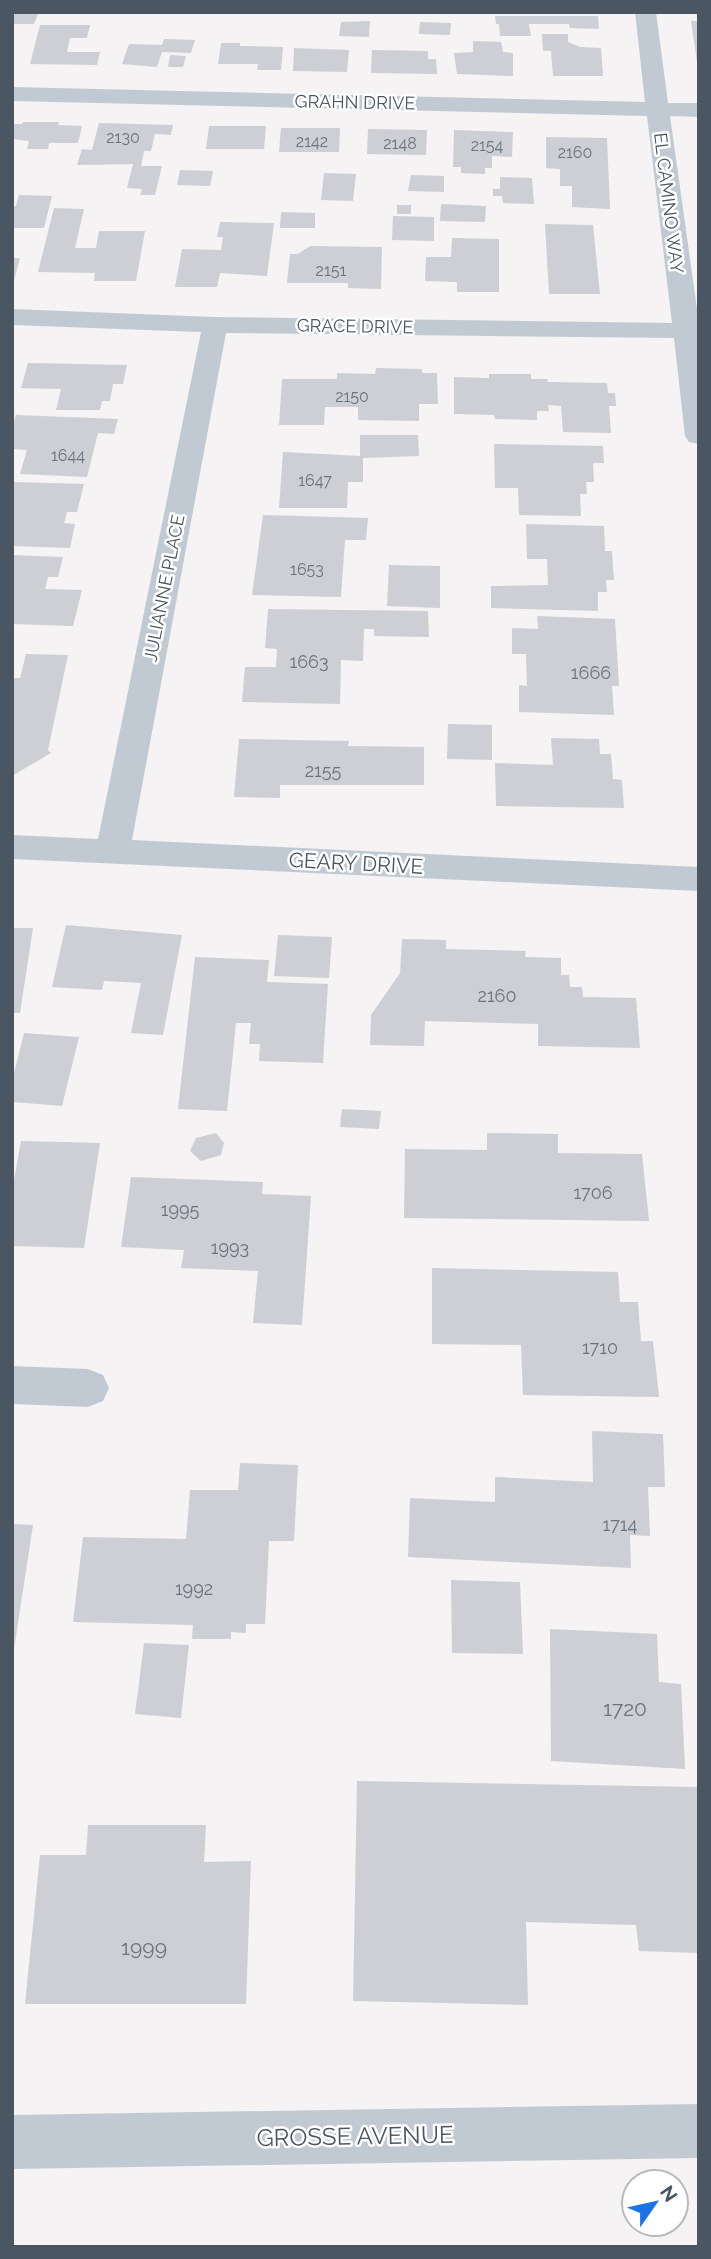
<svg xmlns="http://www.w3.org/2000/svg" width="711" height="2259" font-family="Raleway,sans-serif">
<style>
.building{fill:#cdcfd5}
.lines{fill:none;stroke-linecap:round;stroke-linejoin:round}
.minor{fill:#c1cad2;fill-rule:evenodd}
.labels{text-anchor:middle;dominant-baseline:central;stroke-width:5;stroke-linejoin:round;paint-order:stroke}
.far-number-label{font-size:16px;fill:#6b747e}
.far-street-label{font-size:18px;fill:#4a5661;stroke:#fff}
.number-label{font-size:18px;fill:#6b747e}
.street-label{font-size:21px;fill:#4a5661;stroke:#fff}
.near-number-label{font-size:21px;fill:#6b747e}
.near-street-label{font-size:24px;fill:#4a5661;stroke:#fff}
</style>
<rect width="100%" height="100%" fill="#f5f3f3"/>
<g class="building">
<path d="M 13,12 L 39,12 L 34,24 L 12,24 Z"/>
<path d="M 495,16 L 598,16 L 599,29 L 570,28 L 569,24 L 529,24 L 531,36 L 500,36 L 499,24 L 496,24 Z"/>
<path d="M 370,21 L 369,37 L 339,36 L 341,22 Z"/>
<path d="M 691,21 L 699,21 L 699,61 L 697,62 Z"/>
<path d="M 420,22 L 451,23 L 450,35 L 419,34 Z"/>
<path d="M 40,25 L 90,25 L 87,38 L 70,38 L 67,52 L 100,52 L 97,65 L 30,64 Z"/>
<path d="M 542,34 L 568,34 L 568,42 L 580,47 L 601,48 L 603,76 L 553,76 L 551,51 L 543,51 Z"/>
<path d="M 164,39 L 195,40 L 191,53 L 162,52 L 157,67 L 122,64 L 129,44 L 162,45 Z"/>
<path d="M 473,41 L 501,42 L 503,52 L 513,53 L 513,76 L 457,74 L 454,53 L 473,52 Z"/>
<path d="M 221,43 L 240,43 L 240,46 L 283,47 L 281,70 L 257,70 L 258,64 L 218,64 Z"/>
<path d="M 294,48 L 349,50 L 347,72 L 293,71 Z"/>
<path d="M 372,50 L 428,51 L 428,59 L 436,59 L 437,74 L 371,73 Z"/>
<path d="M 170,55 L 186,56 L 183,67 L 168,67 Z"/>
<path d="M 23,122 L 59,122 L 58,125 L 82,126 L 78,143 L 49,143 L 48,149 L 27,149 L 29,141 L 12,139 L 12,124 L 22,124 Z"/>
<path d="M 99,123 L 173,125 L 171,135 L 155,134 L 151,151 L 144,151 L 141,166 L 162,166 L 155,195 L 140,195 L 142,189 L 127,188 L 133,164 L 77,165 L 82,149 L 92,150 Z"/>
<path d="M 209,126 L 266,126 L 264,149 L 206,149 Z"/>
<path d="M 281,128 L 340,128 L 339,152 L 279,152 Z"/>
<path d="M 368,129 L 427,130 L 426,155 L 367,154 Z"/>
<path d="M 454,130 L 513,132 L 512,157 L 492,156 L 492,168 L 485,168 L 485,174 L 461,173 L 461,167 L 453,167 Z"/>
<path d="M 546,137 L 607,138 L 610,209 L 572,207 L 572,186 L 560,186 L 560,169 L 546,168 Z"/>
<path d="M 180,170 L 213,171 L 210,186 L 177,185 Z"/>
<path d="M 324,173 L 356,174 L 353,201 L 321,200 Z"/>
<path d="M 411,175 L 444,176 L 444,192 L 408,191 Z"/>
<path d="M 500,177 L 532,178 L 534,204 L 503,203 L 502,196 L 493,196 L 493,189 L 500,189 Z"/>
<path d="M 19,195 L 52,196 L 44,228 L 12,228 L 12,206 L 16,206 Z"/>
<path d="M 441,204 L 486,206 L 485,222 L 440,221 Z"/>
<rect x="397" y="205" width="14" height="9"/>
<path d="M 54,208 L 84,209 L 75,248 L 96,248 L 99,231 L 145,231 L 136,281 L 94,281 L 95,273 L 38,272 Z"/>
<path d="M 281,212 L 315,213 L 315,228 L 280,228 Z"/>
<path d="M 393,216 L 434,217 L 434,241 L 392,240 Z"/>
<path d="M 220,222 L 274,223 L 267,276 L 220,273 L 217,287 L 175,287 L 182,249 L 221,250 L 223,237 L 217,237 Z"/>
<path d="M 545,224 L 593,225 L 600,294 L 549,294 Z"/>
<path d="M 452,238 L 499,239 L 499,292 L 457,292 L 457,282 L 425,281 L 426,257 L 451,257 Z"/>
<path d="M 310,246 L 382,247 L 381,289 L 348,288 L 348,283 L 287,283 L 290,254 L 298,254 Z"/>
<path d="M 12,258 L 20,258 L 13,284 L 12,284 Z"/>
<path d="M 28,363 L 127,365 L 123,384 L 113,384 L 110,401 L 102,401 L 100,410 L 56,410 L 61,389 L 21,388 Z"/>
<path d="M 376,368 L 422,369 L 422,373 L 437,373 L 438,404 L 419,404 L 419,421 L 358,420 L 358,407 L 325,407 L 324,425 L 279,425 L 282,379 L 337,379 L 337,373 L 375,374 Z"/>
<path d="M 489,374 L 531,374 L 531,379 L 547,379 L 548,382 L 607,383 L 608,393 L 615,393 L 616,406 L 609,406 L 611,433 L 563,432 L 561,406 L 548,405 L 549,411 L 537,411 L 537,420 L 495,419 L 494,415 L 454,414 L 454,377 L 489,378 Z"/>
<path d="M 16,415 L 118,419 L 114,434 L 98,433 L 87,477 L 20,474 L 27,450 L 12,449 L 12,428 Z"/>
<path d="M 360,435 L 418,435 L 419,456 L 363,458 L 363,482 L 348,482 L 347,508 L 279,508 L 283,452 L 360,456 Z"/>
<path d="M 494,444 L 603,446 L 604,463 L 593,463 L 594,482 L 586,482 L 587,494 L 580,494 L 581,516 L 519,515 L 518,488 L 495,488 Z"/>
<path d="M 12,482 L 84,484 L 77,512 L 67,512 L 64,523 L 75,524 L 70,548 L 12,546 Z"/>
<path d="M 263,515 L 368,518 L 366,540 L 345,540 L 341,597 L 252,595 Z"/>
<path d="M 526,524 L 604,526 L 605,551 L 612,551 L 614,580 L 606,580 L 607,592 L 598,592 L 598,611 L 491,608 L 491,586 L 548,585 L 547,559 L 527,559 Z"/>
<path d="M 12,555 L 63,557 L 58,577 L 48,577 L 45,589 L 82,590 L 73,626 L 12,624 Z"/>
<path d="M 389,565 L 440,566 L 440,608 L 387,606 Z"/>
<path d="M 268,609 L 428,611 L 429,637 L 374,636 L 374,629 L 364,629 L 363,661 L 341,660 L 340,704 L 242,702 L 245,667 L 276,667 L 277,649 L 265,648 Z"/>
<path d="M 537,616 L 615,619 L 619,686 L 612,686 L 614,715 L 519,712 L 519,685 L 527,686 L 526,654 L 512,654 L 512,628 L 538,629 Z"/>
<path d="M 26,654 L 68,655 L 48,750 L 51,753 L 12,776 L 12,678 L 20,678 Z"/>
<path d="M 448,724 L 492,725 L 492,760 L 447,759 Z"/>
<path d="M 551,738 L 599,739 L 600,754 L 611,754 L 613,779 L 622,780 L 624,808 L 496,806 L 495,763 L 553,765 Z"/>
<path d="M 239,739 L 349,741 L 348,746 L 424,747 L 424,785 L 280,785 L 280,798 L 234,797 Z"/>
<path d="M 66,925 L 182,935 L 163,1035 L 131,1033 L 141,983 L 104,981 L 102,990 L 52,987 Z"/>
<path d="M 12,928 L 33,928 L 20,1013 L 12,1013 Z"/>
<path d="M 278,935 L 332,937 L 329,978 L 274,976 Z"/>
<path d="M 402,939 L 446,940 L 446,949 L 526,951 L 525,957 L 561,958 L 561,975 L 569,975 L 570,987 L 582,987 L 583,997 L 636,998 L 640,1048 L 538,1046 L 538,1024 L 425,1021 L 424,1046 L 370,1045 L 371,1015 L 400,973 Z"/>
<path d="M 195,957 L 269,960 L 267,982 L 328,984 L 323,1063 L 259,1061 L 260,1044 L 249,1044 L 251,1023 L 236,1023 L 227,1111 L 178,1109 Z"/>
<path d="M 24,1033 L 79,1037 L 62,1106 L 12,1102 L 12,1081 Z"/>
<path d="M 342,1109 L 381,1111 L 379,1129 L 340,1127 Z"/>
<path d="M 216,1133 L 224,1143 L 221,1155 L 201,1161 L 190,1151 L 196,1138 Z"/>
<path d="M 487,1133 L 558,1134 L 558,1153 L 642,1154 L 649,1221 L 404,1218 L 405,1149 L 487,1150 Z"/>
<path d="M 21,1141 L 100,1143 L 84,1248 L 12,1246 L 12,1191 Z"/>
<path d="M 131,1177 L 263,1182 L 262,1194 L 311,1196 L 302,1325 L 253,1323 L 258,1271 L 181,1268 L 184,1250 L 121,1247 Z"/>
<path d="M 432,1268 L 618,1272 L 620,1302 L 638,1302 L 641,1341 L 653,1341 L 659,1397 L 523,1395 L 521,1345 L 432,1344 Z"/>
<path d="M 592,1431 L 663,1434 L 665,1487 L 648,1487 L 650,1536 L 630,1535 L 631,1568 L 408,1557 L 410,1498 L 495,1502 L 495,1477 L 593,1482 Z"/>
<path d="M 240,1463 L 298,1465 L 294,1541 L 269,1541 L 265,1624 L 246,1624 L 246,1633 L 231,1632 L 231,1639 L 192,1639 L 193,1625 L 73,1622 L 83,1537 L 186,1539 L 190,1490 L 238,1490 Z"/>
<path d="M 12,1524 L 33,1525 L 14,1649 L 12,1649 Z"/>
<path d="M 451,1580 L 520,1582 L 523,1654 L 452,1653 Z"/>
<path d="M 550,1629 L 657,1634 L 659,1682 L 681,1684 L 685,1769 L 551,1761 Z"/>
<path d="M 144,1643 L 189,1645 L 181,1718 L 135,1714 Z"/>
<path d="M 357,1781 L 699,1787 L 699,1953 L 639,1951 L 636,1925 L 526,1922 L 528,2005 L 353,2001 Z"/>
<path d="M 88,1825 L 206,1825 L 204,1862 L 251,1861 L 246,2004 L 25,2004 L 40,1855 L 86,1855 Z"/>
</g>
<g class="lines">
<g class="minor">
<path d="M 635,12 L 656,12 L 668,103 L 699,103 L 699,117 L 670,116 L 699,323 L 699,444 L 689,442 L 685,436 L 674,338 L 226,333 L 132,840 L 699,867 L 699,891 L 12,859 L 12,835 L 98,839 L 201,332 L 12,325 L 12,309 L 215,317 L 672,323 L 647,116 L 12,101 L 12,87 L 645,102 Z"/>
<path d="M 12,1366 L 88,1369 L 103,1375 L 109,1388 L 103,1401 L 88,1407 L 12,1404 Z"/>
<path d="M 699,2104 L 699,2158 L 12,2169 L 12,2115 Z"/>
</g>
</g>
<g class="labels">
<g class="far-number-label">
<text x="123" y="137">2130</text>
<text x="312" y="141">2142</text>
<text x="400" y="143">2148</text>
<text x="487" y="145">2154</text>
<text x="575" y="152">2160</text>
<text x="331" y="270">2151</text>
<text x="352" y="396">2150</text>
<text x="68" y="455">1644</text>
<text x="315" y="480">1647</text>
<text x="307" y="569">1653</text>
</g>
<g class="far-street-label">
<text transform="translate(355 102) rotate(1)">GRAHN DRIVE</text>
<text transform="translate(669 203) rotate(83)">EL CAMINO WAY</text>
<text transform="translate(355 326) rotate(1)">GRACE DRIVE</text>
<text transform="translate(164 588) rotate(-79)">JULIANNE PLACE</text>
</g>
<g class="number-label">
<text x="309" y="661">1663</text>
<text x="591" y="672">1666</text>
<text x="323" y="770">2155</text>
<text x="497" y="995">2160</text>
<text x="593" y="1192">1706</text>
<text x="180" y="1209">1995</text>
<text x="230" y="1247">1993</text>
<text x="600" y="1347">1710</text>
<text x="620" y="1524">1714</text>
<text x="194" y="1588">1992</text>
</g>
<g class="street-label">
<text transform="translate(356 863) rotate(3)">GEARY DRIVE</text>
</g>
<g class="near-number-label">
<text x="625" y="1708">1720</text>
<text x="144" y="1947">1999</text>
</g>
<g class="near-street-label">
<text transform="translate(355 2136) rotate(-1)">GROSSE AVENUE</text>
</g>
</g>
<rect width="711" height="2259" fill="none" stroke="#4a5661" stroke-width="28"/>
<g transform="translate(655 2203) rotate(56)"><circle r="33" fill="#ffffff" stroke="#b7bbc0" stroke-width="2"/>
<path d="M0-5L12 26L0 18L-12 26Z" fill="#1a73e8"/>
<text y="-10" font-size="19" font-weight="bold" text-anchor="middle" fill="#4a5661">N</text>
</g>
</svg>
